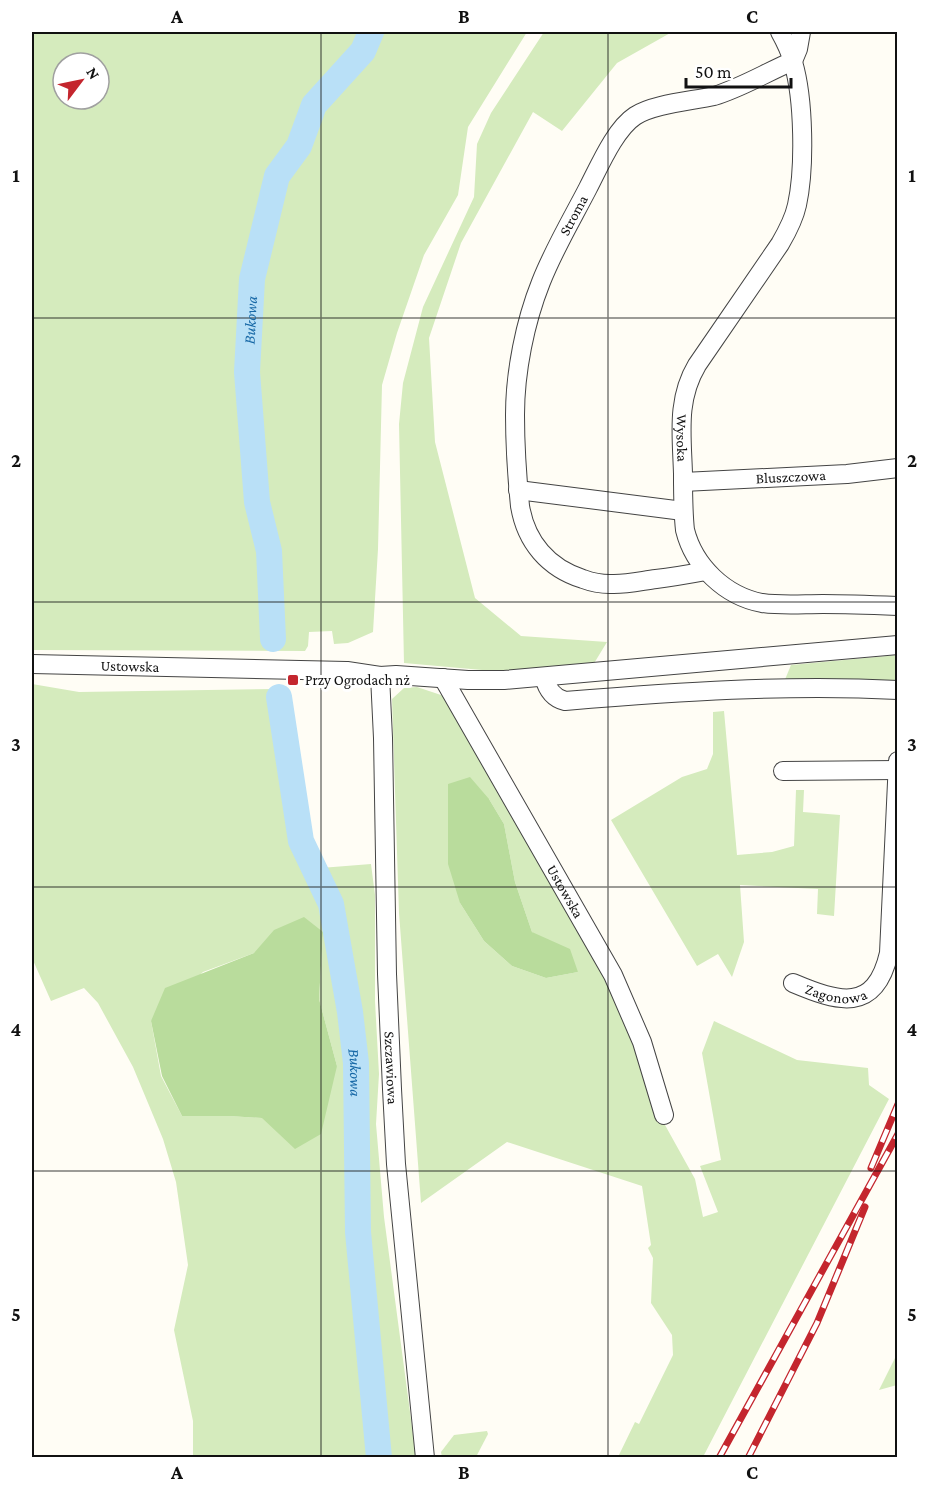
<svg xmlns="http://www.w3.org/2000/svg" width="929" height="1489" font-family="'Crimson Pro',serif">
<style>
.green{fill:#d5ebbd;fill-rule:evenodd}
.forest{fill:#b9dc9c}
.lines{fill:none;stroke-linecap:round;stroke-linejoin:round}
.river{stroke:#b9e0f7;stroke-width:26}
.minor-casing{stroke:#444;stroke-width:20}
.minor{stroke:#fff;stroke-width:18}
.rail-casing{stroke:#c4262e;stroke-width:7}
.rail{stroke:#fff;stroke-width:4.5;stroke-dasharray:14;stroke-linecap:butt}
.grid{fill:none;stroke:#111;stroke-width:1.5;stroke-opacity:0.55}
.poi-dot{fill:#c4262e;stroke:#fff;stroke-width:2}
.labels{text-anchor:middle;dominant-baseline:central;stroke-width:6;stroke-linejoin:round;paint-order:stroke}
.street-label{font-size:15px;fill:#111;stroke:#fff}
.poi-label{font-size:15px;fill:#111;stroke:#fff;text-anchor:start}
.water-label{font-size:16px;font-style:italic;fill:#1768a6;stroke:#fff}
.neatline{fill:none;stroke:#111;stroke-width:2}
.grid-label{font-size:20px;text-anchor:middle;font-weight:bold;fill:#111}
</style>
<rect width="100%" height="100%" fill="#fffdf5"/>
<g class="green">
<path d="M 32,32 L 527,32 L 468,127 L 458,195 L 424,255 L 397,333 L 382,385 L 378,549 L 373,632 L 348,643 L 334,644 L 332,631 L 309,632 L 308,646 L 305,651 L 32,650 ZM 63,63 L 99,63 L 99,99 L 63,99 Z"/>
<path d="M 544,32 L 672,32 L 617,63 L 562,131 L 533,112 L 461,243 L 429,338 L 435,442 L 475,598 L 521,636 L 607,642 L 593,665 L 515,673 L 404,663 L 399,424 L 403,383 L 423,307 L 474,197 L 477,144 L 491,113 Z"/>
<path d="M 897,655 L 897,681 L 784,682 L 791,665 Z"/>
<path d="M 32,684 L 79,692 L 275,689 L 297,841 L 308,869 L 371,864 L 375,895 L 375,1001 L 379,1074 L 376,1124 L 384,1217 L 416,1457 L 193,1457 L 193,1421 L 174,1330 L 188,1265 L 176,1182 L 163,1139 L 133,1067 L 98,1003 L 84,988 L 51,1001 L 32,958 ZM 323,932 L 319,999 L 337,1066 L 262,1118 L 229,1116 L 182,1116 L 161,1076 L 151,1021 L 203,972 L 254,953 Z"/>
<path d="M 417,687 L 444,696 L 615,997 L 660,1116 L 695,1179 L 703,1217 L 718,1212 L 700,1166 L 721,1160 L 702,1053 L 714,1021 L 797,1060 L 868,1068 L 869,1085 L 889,1099 L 703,1457 L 618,1457 L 635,1422 L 639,1424 L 673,1355 L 672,1335 L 651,1303 L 653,1258 L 648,1248 L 651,1245 L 642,1186 L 507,1142 L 421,1203 L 399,913 L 392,699 L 404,688 ZM 489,799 L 504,824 L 515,882 L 532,932 L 578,972 L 546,978 L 512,966 L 484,941 L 460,903 Z"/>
<path d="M 724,711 L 737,855 L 772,852 L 794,846 L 796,790 L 804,790 L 803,812 L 840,815 L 834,916 L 817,914 L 818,889 L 740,885 L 744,942 L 732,977 L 718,954 L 697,966 L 611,820 L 682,777 L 707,769 L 713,754 L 713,712 Z"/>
<path d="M 897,1354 L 897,1385 L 879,1390 Z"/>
<path d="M 487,1431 L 488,1434 L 476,1457 L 442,1457 L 441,1452 L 454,1435 Z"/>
</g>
<g class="forest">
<path d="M 470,777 L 489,799 L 504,824 L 515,882 L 532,932 L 570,949 L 578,972 L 546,978 L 512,966 L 484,941 L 460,903 L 448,864 L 448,784 Z"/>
<path d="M 304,917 L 323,932 L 319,999 L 337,1066 L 321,1134 L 295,1149 L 262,1118 L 229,1116 L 182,1116 L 162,1076 L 151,1021 L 165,988 L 254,953 L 274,930 Z"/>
</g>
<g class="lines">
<g class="river">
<path id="s1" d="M 273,639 L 269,551 L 257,502 L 247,372 L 252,279 L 277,176 L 299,146 L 314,105 L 363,51 L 371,32"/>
<path id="s2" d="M 279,697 L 301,841 L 331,904 L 350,1012 L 356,1063 L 358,1232 L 379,1458"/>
</g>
<defs>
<g id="minor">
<path id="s3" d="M 780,32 C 785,41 790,51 793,62 C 804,99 805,168 797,205 C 794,219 787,232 780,244 L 697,365 C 676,400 682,436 683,474 C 683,493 683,512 685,530 C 694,566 725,596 762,603 C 782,606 803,604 823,604 C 848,604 873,605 898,606"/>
<path d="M 793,61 L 798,49 L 801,32"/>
<path id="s4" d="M 683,482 L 847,474 L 898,468"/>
<path d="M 518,490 L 683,511"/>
<path id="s5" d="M 706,571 C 690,574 673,577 656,579 C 641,581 625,585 610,584 C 601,584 591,582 583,579 C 548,568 526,542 520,506 C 517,476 515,445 515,415 C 515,372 525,322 541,282 C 554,249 572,219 588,188 C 599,167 615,129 635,116 C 653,104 692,101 714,96 C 741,88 767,72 793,61"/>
<path id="s6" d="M 32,664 L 347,671 L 380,676 L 396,675 L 468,680 L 504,680 L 898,645"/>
<path id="s7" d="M 380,676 L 383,738 L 387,974 L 392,1089 L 396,1164 L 425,1458"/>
<path d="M 544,677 C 547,689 553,698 565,701 C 676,692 787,684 898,690"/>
<path id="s8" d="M 443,678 L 613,975 L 642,1042 L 664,1115"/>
<path d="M 783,771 L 897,770"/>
<path id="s9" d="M 793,983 C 838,1002 875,1014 889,953 L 898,761"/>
</g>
</defs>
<use href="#minor" class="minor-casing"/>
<use href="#minor" class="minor"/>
<defs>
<g id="rail">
<path d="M 871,1168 L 898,1104"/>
<path d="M 719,1458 L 898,1134"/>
<path d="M 748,1458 L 817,1323 L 865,1207"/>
</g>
</defs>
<use href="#rail" class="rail-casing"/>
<use href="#rail" class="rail"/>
</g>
<path class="grid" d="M 321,32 L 321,1458M 608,32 L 608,1458M 32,318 L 898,318M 32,602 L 898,602M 32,887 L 898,887M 32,1171 L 898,1171"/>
<rect class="poi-dot" x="287" y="674" width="12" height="12" rx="3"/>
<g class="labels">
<g class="street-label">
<text stroke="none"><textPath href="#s5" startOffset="528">Stroma</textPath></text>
<text stroke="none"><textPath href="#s3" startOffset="442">Wysoka</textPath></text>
<text stroke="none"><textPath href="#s4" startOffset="108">Bluszczowa</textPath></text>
<text stroke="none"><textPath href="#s6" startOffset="98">Ustowska</textPath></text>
<text stroke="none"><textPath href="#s8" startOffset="246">Ustowska</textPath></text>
<text stroke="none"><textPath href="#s9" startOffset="45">Zagonowa</textPath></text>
<text stroke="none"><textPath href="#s7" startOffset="392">Szczawiowa</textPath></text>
</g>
<g class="poi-label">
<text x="305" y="680">Przy Ogrodach nż</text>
</g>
<g class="water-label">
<text stroke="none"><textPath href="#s1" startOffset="321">Bukowa</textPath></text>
<text stroke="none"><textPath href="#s2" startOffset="386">Bukowa</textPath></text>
</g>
</g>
<rect width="929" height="1489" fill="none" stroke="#ffffff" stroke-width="66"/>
<g transform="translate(81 81) rotate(58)"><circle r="28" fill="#ffffff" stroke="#a0a0a0" stroke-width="1.5"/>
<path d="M0-4.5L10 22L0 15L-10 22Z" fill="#c4262e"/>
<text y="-9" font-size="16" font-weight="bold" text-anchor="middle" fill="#111111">N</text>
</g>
<path d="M686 78v9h105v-9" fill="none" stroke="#111111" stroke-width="3"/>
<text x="695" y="78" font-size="18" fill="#111111" stroke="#ffffff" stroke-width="4.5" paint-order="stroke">50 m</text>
<rect x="33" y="33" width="863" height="1423" class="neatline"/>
<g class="grid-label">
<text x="177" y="23">A</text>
<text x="464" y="23">B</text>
<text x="752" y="23">C</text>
<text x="16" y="182">1</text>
<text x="912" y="182">1</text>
<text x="16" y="467">2</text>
<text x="912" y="467">2</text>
<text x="16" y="751">3</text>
<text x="912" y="751">3</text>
<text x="16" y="1036">4</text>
<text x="912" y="1036">4</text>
<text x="16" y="1321">5</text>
<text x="912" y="1321">5</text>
<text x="177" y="1479">A</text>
<text x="464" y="1479">B</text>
<text x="752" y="1479">C</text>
</g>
</svg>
